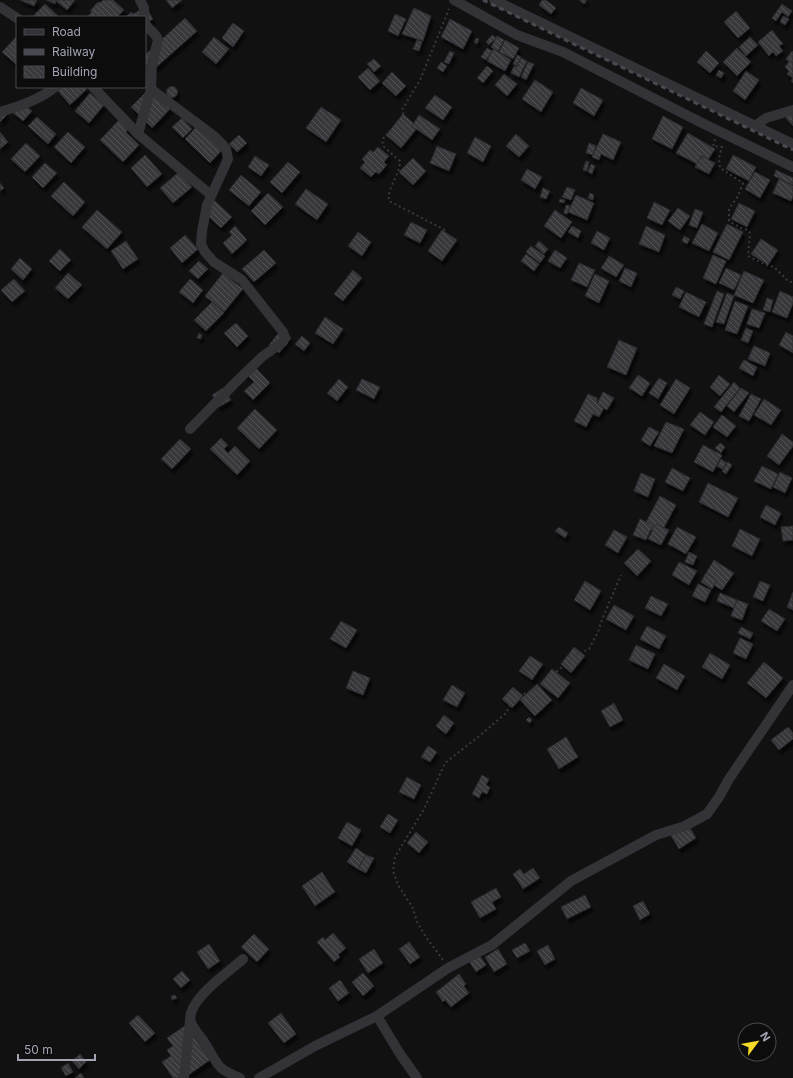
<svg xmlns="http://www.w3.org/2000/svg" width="793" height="1078" font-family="Inter,sans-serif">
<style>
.building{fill:url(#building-back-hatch);stroke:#2c2b2e;filter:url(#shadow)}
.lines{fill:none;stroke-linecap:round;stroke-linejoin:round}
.path{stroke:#38383e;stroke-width:2;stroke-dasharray:2 3;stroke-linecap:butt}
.street{stroke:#323237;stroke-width:10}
.rail{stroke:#494951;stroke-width:3;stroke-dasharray:5 4;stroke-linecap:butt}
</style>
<defs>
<pattern id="building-back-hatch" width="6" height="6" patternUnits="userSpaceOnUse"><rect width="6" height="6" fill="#38383d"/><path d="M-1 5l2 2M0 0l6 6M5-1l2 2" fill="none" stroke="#525257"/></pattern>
<filter id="shadow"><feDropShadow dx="2.5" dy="4.5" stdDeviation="1" flood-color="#0009"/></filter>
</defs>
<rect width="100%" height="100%" fill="#111112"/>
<g class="building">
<path d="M 20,0 L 37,0 L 34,6 Z"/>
<path d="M 46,0 L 56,0 L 55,4 Z"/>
<path d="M 57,0 L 75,0 L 67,10 L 56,1 Z"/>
<path d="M 103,0 L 113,0 L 124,10 L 117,17 L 87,17 L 92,12 L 90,11 L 98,2 L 100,3 Z"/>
<path d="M 166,0 L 182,0 L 172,8 Z"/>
<path d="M 542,0 L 546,0 L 556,8 L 551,14 L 539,5 Z"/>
<path d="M 579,0 L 587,0 L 584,4 Z"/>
<path d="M 45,4 L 59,17 L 34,17 L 33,16 Z"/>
<path d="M 782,4 L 792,11 L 788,17 L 782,12 L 776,21 L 772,18 Z"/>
<path d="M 146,7 L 153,19 L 145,24 L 145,17 L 136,17 L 133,14 Z"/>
<path d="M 414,8 L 431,16 L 423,41 L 402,34 Z"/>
<path d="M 736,11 L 750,28 L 738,38 L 724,22 Z"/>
<path d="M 131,12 L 136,17 L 126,17 Z"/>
<path d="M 395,14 L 406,19 L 398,36 L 388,31 Z"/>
<path d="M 783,16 L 789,19 L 785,25 L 780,22 Z"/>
<path d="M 185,18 L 197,31 L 152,71 L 145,63 L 145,55 Z"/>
<path d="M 450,19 L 472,31 L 463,49 L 441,37 Z"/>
<path d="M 233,23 L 244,31 L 233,47 L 222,38 Z"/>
<path d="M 772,30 L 783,44 L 779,46 L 783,51 L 776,56 L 773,52 L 769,56 L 758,42 Z"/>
<path d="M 492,35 L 496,38 L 489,45 L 486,42 Z"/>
<path d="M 17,36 L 17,65 L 2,52 Z"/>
<path d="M 497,36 L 504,40 L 498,51 L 491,47 Z"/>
<path d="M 214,37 L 229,49 L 216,64 L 202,52 Z"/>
<path d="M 750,37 L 758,45 L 746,56 L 739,47 Z"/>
<path d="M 476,38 L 479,39 L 477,44 L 474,42 Z"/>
<path d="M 417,40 L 422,42 L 419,51 L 413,49 Z"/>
<path d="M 505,40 L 519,48 L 513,59 L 499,52 Z"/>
<path d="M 487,48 L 492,51 L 486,60 L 481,57 Z"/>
<path d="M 737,48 L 751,62 L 737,76 L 723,62 Z"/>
<path d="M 493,49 L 511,60 L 505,71 L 487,61 Z"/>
<path d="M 450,51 L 454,53 L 449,64 L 444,62 Z"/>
<path d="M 706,51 L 719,63 L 710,73 L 697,62 Z"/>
<path d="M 792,51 L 793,52 L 793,83 L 791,81 L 793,78 L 787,74 L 789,71 L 785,67 L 789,62 L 786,59 Z"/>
<path d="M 517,55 L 521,57 L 517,66 L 513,64 Z"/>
<path d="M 521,58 L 527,61 L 519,77 L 511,73 L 514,66 L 517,67 Z"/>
<path d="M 374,59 L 381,66 L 374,72 L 367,64 Z"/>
<path d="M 441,62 L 447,66 L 443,72 L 437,68 Z"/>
<path d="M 528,62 L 534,64 L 526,80 L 521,77 Z"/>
<path d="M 487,66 L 493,71 L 483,83 L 477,78 Z"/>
<path d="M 368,68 L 380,81 L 370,90 L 358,77 Z"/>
<path d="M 719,70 L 724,73 L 721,78 L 716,75 Z"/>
<path d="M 746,71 L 759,80 L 745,100 L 733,91 Z"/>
<path d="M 392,72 L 406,86 L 396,96 L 382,83 Z"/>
<path d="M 504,74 L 517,84 L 507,96 L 495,85 Z"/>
<path d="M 535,80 L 553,92 L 541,112 L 522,99 Z"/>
<circle cx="172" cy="92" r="5.5"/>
<path d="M 62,87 L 84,87 L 87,89 L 70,105 L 58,91 Z"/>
<path d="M 581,88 L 603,100 L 594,116 L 573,103 Z"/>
<path d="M 149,89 L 170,109 L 152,128 L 131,107 Z"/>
<path d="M 90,93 L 104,105 L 89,123 L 75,111 Z"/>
<path d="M 435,95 L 452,107 L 443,120 L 425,108 Z"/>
<path d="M 21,102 L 32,111 L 23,121 L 12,112 Z"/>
<path d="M 321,107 L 341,120 L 326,142 L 306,128 Z"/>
<path d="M 0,109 L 7,115 L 0,122 Z"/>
<path d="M 793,111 L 793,126 L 786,118 Z"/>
<path d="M 403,114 L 418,127 L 401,148 L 386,135 Z"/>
<path d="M 419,115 L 440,129 L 432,140 L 412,126 Z"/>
<path d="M 663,116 L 683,127 L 672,149 L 652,139 Z"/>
<path d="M 37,117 L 56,134 L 48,144 L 28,126 Z"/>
<path d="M 182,118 L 192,129 L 183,138 L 172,127 Z"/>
<path d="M 119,120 L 128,129 L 126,132 L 139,145 L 123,162 L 100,140 Z"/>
<path d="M 197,126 L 222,150 L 210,163 L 185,139 Z"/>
<path d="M 0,132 L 8,142 L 0,149 Z"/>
<path d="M 68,132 L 85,147 L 71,163 L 54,147 Z"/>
<path d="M 688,133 L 715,149 L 708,160 L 701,156 L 697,164 L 676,153 Z"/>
<path d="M 516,134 L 529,146 L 519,157 L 506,146 Z"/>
<path d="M 603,134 L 621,142 L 613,160 L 601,154 L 599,160 L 592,157 Z"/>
<path d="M 239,135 L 247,143 L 237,152 L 229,144 Z"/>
<path d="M 475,137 L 491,146 L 483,162 L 467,153 Z"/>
<path d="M 26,143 L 40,156 L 25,172 L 11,159 Z"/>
<path d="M 589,143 L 596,146 L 593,155 L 586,153 Z"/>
<path d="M 437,146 L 456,154 L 449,171 L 430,163 Z"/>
<path d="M 378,147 L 389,156 L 384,162 L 387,165 L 379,174 L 376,172 L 371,177 L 360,168 L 365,162 L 362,159 L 370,150 L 373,152 Z"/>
<path d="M 145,155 L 162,174 L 147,187 L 131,168 Z"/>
<path d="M 733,155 L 756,167 L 749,181 L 726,169 Z"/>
<path d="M 255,156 L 269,165 L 261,176 L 248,167 Z"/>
<path d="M 701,156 L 715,163 L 709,174 L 695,167 Z"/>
<path d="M 413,158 L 426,171 L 413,185 L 399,172 Z"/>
<path d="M 586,161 L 589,162 L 587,171 L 583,170 Z"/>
<path d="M 288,162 L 300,172 L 282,193 L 270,182 Z"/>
<path d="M 45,163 L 57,173 L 43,188 L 32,177 Z"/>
<path d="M 591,164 L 595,166 L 592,174 L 588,172 Z"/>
<path d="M 527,169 L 542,177 L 535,189 L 521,180 Z"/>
<path d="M 776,170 L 793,178 L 793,185 L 774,176 Z"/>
<path d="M 179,172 L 192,187 L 173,203 L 160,188 Z"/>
<path d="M 755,172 L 770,180 L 760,198 L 745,189 Z"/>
<path d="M 241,175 L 261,192 L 249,206 L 229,190 Z"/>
<path d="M 779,179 L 793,186 L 793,196 L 791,201 L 773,193 Z"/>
<path d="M 64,182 L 85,202 L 73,216 L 51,196 Z"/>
<path d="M 0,183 L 4,188 L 0,191 Z"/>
<path d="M 567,187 L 575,190 L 571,200 L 562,197 Z"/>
<path d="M 543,188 L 550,191 L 546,199 L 540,197 Z"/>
<path d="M 306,189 L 328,204 L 317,220 L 295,204 Z"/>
<path d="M 268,193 L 283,207 L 265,225 L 251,211 Z"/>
<path d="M 590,193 L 594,195 L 593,200 L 588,198 Z"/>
<path d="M 576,195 L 594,203 L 587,220 L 568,212 Z"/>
<path d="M 560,199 L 565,200 L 564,203 L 559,202 Z"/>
<path d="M 214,200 L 232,217 L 221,228 L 203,211 Z"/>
<path d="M 654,202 L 670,210 L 662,225 L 647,218 Z"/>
<path d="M 739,203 L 755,211 L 747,227 L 731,219 Z"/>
<path d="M 566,205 L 570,206 L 567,214 L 564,213 Z"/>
<path d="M 678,208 L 690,216 L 680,230 L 668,221 Z"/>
<path d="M 695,209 L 703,212 L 697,228 L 689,225 Z"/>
<path d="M 97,210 L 122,232 L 107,249 L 82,227 Z"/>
<path d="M 555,210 L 572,222 L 561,238 L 544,226 Z"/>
<path d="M 411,222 L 427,230 L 420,243 L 404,235 Z"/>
<path d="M 702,224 L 718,233 L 709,251 L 692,243 Z"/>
<path d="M 727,224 L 743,232 L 729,260 L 713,252 Z"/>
<path d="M 235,226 L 247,240 L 232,254 L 223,243 L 232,235 L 229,232 Z"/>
<path d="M 572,226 L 581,231 L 578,238 L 568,232 Z"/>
<path d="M 646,226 L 665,235 L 659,252 L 639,244 Z"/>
<path d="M 442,230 L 457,240 L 442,261 L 428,251 Z"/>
<path d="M 597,231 L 610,238 L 604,250 L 591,243 Z"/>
<path d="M 358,232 L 371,242 L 362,256 L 348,246 Z"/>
<path d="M 185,235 L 198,249 L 182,263 L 170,248 Z"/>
<path d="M 684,236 L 690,239 L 687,244 L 682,241 Z"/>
<path d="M 761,239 L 778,250 L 768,265 L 751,254 Z"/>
<path d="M 126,241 L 138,259 L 123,269 L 111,251 Z"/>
<path d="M 539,241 L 548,249 L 544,254 L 535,246 Z"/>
<path d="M 531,246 L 545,256 L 540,263 L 526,252 Z"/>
<path d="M 60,249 L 71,260 L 60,271 L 49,261 Z"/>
<path d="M 264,250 L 276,263 L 254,282 L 242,269 Z"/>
<path d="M 555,250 L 567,258 L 560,268 L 548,261 Z"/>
<path d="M 526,254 L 539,264 L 534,271 L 521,261 Z"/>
<path d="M 713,255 L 726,261 L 716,284 L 703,278 Z"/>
<path d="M 609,256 L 624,265 L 616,277 L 601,268 Z"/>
<path d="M 20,258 L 32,269 L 23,280 L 11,269 Z"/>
<path d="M 199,261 L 208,269 L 198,279 L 189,271 Z"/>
<path d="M 579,263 L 595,270 L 587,287 L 571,280 Z"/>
<path d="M 625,268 L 637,273 L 631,287 L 619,281 Z"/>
<path d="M 726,268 L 741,275 L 734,290 L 719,283 Z"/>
<path d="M 353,270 L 362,278 L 343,301 L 334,294 Z"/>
<path d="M 744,271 L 764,280 L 753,303 L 734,295 Z"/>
<path d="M 68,273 L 82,285 L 68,299 L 55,288 Z"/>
<path d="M 223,273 L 243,289 L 224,312 L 205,296 Z"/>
<path d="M 595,274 L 609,281 L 599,303 L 585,296 Z"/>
<path d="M 14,279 L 25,291 L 12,302 L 1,290 Z"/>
<path d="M 190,279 L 203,290 L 193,303 L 179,292 Z"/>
<path d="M 676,287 L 684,291 L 680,299 L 672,295 Z"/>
<path d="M 717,291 L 724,294 L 712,327 L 704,324 Z"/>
<path d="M 780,291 L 793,297 L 793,303 L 787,318 L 772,312 Z"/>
<path d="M 686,292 L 706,302 L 699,317 L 679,307 Z"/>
<path d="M 727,293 L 734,296 L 724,324 L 716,322 Z"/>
<path d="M 767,298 L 773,300 L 770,312 L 763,310 Z"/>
<path d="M 735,301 L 748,306 L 737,334 L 725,330 Z"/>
<path d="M 212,302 L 224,313 L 206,331 L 194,320 Z"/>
<path d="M 752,309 L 765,313 L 759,328 L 747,324 Z"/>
<path d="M 325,317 L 343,329 L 333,344 L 315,333 Z"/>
<path d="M 236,323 L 248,336 L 237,347 L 224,333 Z"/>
<path d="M 746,328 L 753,331 L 748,343 L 741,340 Z"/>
<path d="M 281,330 L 291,338 L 279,353 L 269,345 Z"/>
<path d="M 786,332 L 793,336 L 793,353 L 779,345 Z"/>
<path d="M 199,333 L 202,335 L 201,339 L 197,338 Z"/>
<path d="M 302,336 L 310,343 L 304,351 L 295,344 Z"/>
<path d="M 619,340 L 637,348 L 626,375 L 607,367 Z"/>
<path d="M 754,346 L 770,353 L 765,366 L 748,359 Z"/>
<path d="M 744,360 L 757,367 L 753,376 L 739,368 Z"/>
<path d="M 252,364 L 270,383 L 253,400 L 244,391 L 254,382 L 244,372 Z"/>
<path d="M 638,375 L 650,383 L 642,396 L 629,388 Z"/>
<path d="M 719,375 L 730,384 L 720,396 L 710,387 Z"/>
<path d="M 659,378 L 667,383 L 658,399 L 649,393 Z"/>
<path d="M 339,379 L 348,387 L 337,401 L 327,393 Z"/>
<path d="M 362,379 L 380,387 L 374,399 L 356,390 Z"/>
<path d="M 676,379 L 690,388 L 674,414 L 660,405 Z"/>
<path d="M 734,382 L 740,388 L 721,412 L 714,407 Z"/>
<path d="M 223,388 L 231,400 L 219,407 L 212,395 Z"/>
<path d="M 741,388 L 749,393 L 734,412 L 727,406 Z"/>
<path d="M 603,392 L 614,398 L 607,410 L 597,404 Z"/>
<path d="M 588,394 L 597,398 L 597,403 L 604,408 L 599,417 L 593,414 L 586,427 L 574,421 Z"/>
<path d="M 751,394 L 761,399 L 749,421 L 739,416 Z"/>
<path d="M 764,399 L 781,410 L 771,425 L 754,415 Z"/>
<path d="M 255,409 L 277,430 L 259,449 L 237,428 Z"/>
<path d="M 700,412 L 714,422 L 705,435 L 690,425 Z"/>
<path d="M 722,415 L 736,426 L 727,437 L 713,427 Z"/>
<path d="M 666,422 L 684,429 L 672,453 L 654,446 Z"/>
<path d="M 649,427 L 659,432 L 650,446 L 641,440 Z"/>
<path d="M 782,434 L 793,442 L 793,446 L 779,465 L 767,456 Z"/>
<path d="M 221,438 L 228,445 L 224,449 L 228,453 L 235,446 L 250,461 L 237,475 L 210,449 Z"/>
<path d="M 180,439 L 191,449 L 172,469 L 161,459 Z"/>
<path d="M 720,443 L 725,447 L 721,453 L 715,448 Z"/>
<path d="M 703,445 L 722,455 L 713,472 L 694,462 Z"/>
<path d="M 721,459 L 727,463 L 722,469 L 717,466 Z"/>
<path d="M 728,462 L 732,465 L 726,474 L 722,471 Z"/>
<path d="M 762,466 L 778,474 L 771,489 L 754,481 Z"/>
<path d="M 672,468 L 690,478 L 683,491 L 665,482 Z"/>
<path d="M 780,472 L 792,478 L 785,493 L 773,487 Z"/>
<path d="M 641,473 L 655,479 L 648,497 L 634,491 Z"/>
<path d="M 708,483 L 738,498 L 728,517 L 699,502 Z"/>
<path d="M 660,496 L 676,505 L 660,535 L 644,526 Z"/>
<path d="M 766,505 L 781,513 L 775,525 L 760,517 Z"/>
<path d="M 640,519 L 653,525 L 646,540 L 633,535 Z"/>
<path d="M 656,524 L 669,530 L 661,545 L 648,539 Z"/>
<path d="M 793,526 L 793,540 L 783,541 L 781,527 Z"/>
<path d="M 559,527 L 568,533 L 565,538 L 555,531 Z"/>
<path d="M 677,527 L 696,537 L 686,554 L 668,544 Z"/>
<path d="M 740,529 L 760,539 L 752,556 L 732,546 Z"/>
<path d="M 614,530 L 627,537 L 618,553 L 605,545 Z"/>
<path d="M 638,549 L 651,561 L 637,576 L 624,563 Z"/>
<path d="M 689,552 L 697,556 L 693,565 L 685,562 Z"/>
<path d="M 714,560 L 734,573 L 722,590 L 703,578 Z"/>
<path d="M 679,562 L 697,571 L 689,585 L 672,575 Z"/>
<path d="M 706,573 L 717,580 L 712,589 L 701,582 Z"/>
<path d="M 585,581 L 601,591 L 590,610 L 574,600 Z"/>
<path d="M 760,581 L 770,585 L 763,601 L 753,597 Z"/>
<path d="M 698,584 L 711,590 L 705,602 L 692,596 Z"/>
<path d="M 793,592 L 793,610 L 787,607 Z"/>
<path d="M 720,593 L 737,600 L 734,608 L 717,601 Z"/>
<path d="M 651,596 L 668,604 L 661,616 L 645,608 Z"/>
<path d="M 737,600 L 748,604 L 742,620 L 731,616 Z"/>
<path d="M 614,605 L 634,616 L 626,630 L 606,619 Z"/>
<path d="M 769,609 L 785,619 L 777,631 L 761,621 Z"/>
<path d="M 341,621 L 357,630 L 346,648 L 330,639 Z"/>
<path d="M 647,626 L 666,636 L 659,649 L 640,639 Z"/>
<path d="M 741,627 L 753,633 L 750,639 L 738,633 Z"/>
<path d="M 740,638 L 753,644 L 746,659 L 733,653 Z"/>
<path d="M 636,645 L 655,654 L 648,669 L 629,660 Z"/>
<path d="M 574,647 L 585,656 L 571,673 L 561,664 Z"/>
<path d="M 710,653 L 730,665 L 722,679 L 702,667 Z"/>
<path d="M 530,656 L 543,664 L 532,680 L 519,671 Z"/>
<path d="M 764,662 L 783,678 L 766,698 L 747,683 Z"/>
<path d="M 664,664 L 685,676 L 677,690 L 656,678 Z"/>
<path d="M 552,669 L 570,683 L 558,698 L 540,684 Z"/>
<path d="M 353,671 L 370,678 L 363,695 L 346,688 Z"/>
<path d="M 537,684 L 552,700 L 535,716 L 520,700 Z"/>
<path d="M 452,685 L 465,693 L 457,707 L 443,700 Z"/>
<path d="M 513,687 L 523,696 L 512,708 L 502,699 Z"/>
<path d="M 614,703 L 623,720 L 610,727 L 601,711 Z"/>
<path d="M 444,715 L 454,723 L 446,734 L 436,726 Z"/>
<path d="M 529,717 L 532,720 L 530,723 L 526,720 Z"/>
<path d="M 788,727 L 793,733 L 793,739 L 779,750 L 771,740 Z"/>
<path d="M 566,737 L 578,757 L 559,769 L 547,749 Z"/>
<path d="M 428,746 L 437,752 L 430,762 L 421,757 Z"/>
<path d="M 482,775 L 489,779 L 486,785 L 490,787 L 487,794 L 482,792 L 479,798 L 472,794 Z"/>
<path d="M 407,777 L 421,785 L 414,799 L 399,792 Z"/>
<path d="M 388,814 L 398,820 L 390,833 L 380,827 Z"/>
<path d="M 347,822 L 361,830 L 352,846 L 338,838 Z"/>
<path d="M 687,823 L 696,838 L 679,849 L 670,834 Z"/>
<path d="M 416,832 L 428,842 L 419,853 L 407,843 Z"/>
<path d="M 356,848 L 366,855 L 358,869 L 347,862 Z"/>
<path d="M 366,855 L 374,858 L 366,873 L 358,869 Z"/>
<path d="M 533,868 L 540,878 L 523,889 L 513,874 L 520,869 L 524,874 Z"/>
<path d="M 322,872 L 335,892 L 322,901 L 309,881 Z"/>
<path d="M 309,881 L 322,901 L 315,906 L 302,886 Z"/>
<path d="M 496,888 L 501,897 L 492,902 L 496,909 L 480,918 L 471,902 Z"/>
<path d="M 585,895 L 591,907 L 567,919 L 561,907 Z"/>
<path d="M 643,901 L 650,914 L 640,920 L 633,906 Z"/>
<path d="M 333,933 L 346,948 L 338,955 L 340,957 L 334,962 L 317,942 L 323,937 L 325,940 Z"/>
<path d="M 254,934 L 269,949 L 257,962 L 241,947 Z"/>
<path d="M 409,942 L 420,957 L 410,964 L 399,949 Z"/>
<path d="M 525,943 L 530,951 L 517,958 L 512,950 Z"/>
<path d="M 209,944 L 220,961 L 208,969 L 197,952 Z"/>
<path d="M 548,945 L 555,959 L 545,965 L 537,951 Z"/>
<path d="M 374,949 L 383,963 L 368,973 L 359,959 Z"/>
<path d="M 498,949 L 507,964 L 494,972 L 485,957 Z"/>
<path d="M 477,952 L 486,965 L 476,972 L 467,958 Z"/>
<path d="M 182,971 L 190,980 L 181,988 L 173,979 Z"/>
<path d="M 363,973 L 374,986 L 363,996 L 352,982 Z"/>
<path d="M 459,974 L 466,984 L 464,986 L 469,993 L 451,1007 L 445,1000 L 443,1002 L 436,992 Z"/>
<path d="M 340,980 L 349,993 L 338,1001 L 329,988 Z"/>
<path d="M 175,995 L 177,998 L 172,1000 L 171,996 Z"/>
<path d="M 281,1013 L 296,1034 L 284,1043 L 268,1023 Z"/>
<path d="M 138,1015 L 155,1033 L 145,1042 L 129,1023 Z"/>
<path d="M 186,1025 L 210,1060 L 184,1078 L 173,1078 L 162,1062 L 171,1056 L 167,1050 L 173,1046 L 167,1038 Z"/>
<path d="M 80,1054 L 86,1062 L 79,1069 L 72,1061 Z"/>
<path d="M 68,1063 L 73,1072 L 66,1076 L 61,1068 Z"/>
<path d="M 81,1073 L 84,1078 L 75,1078 Z"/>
</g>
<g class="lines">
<g class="path">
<path d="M 715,139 L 713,146 L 722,147 L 719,158 L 720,168 L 743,183 L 738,196 L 729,209 L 729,221 L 741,228 L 748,230 L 750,233 L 748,256 L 766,265 L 774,267 L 787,280 L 793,283"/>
<path d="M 445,230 L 389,201 C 387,187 400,175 400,161 L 384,147 L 382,141 C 387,130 397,132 405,120 L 402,110 L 420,80 L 449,9"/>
<path d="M 443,960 L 426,937 L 417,922 L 413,908 L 398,885 L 393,871 L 395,857 L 424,809 L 445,763 L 483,733 L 506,713 L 514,698 L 532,691 L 543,683 L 576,655 L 589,649 L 598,632 L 601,622 L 621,575"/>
</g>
<g class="street">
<path d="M 140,0 L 144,8 L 144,17"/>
<path d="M 454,0 L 517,35 L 563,52 L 702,123 L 793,167"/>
<path d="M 494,0 L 793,144"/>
<path d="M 0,7 L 17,18"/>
<path d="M 93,87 L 138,134 L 211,195"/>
<path d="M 151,89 L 214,136 L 223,145 L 226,149 L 228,159 L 207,205 L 202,231 L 201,244 L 205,252 L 214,262 L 242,280 L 283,332 L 285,337 L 283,342 L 263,356 L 238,380 L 190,429"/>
<path d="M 0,112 C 20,106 39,100 55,87"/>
<path d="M 755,126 L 766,118 L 793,110"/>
<path d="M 138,134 L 151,89 L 152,65 L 158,40 C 156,32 147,30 145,22"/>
<path d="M 377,1016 L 400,1054 L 417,1078"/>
<path d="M 184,1078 L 190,1021"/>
<path d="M 240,1078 C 216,1068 219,1066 206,1045 C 202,1037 194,1031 191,1022 C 184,1002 230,971 243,959"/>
<path d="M 259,1078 L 315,1046 L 377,1016 L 448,968 L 492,945 L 571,881 L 656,835 L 685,826 L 707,814 L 719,797 L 729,779 L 793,685"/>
</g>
<path class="rail" d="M 483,0 L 793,150"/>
</g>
<rect x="16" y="16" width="130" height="72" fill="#0c0c0d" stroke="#484950"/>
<rect x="24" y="29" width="20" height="6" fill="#323237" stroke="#484950"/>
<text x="52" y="36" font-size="12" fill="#a2a4b4">Road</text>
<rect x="24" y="49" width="20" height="6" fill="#494951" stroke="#484950"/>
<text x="52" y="56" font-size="12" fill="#a2a4b4">Railway</text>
<rect x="24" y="66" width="20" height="12" fill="url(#building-back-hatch)" stroke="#484950"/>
<text x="52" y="76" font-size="12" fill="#a2a4b4">Building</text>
<g transform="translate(757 1042) rotate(58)"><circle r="19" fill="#0c0c0d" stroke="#484950"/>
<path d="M0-3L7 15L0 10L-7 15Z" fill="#f5da26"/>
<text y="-6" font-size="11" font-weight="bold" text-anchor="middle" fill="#a2a4b4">N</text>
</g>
<path d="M18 1054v6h77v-6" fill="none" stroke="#a2a4b4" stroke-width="2"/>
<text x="24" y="1054" font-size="12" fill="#a2a4b4" stroke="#0c0c0d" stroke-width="3" paint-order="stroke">50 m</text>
</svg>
